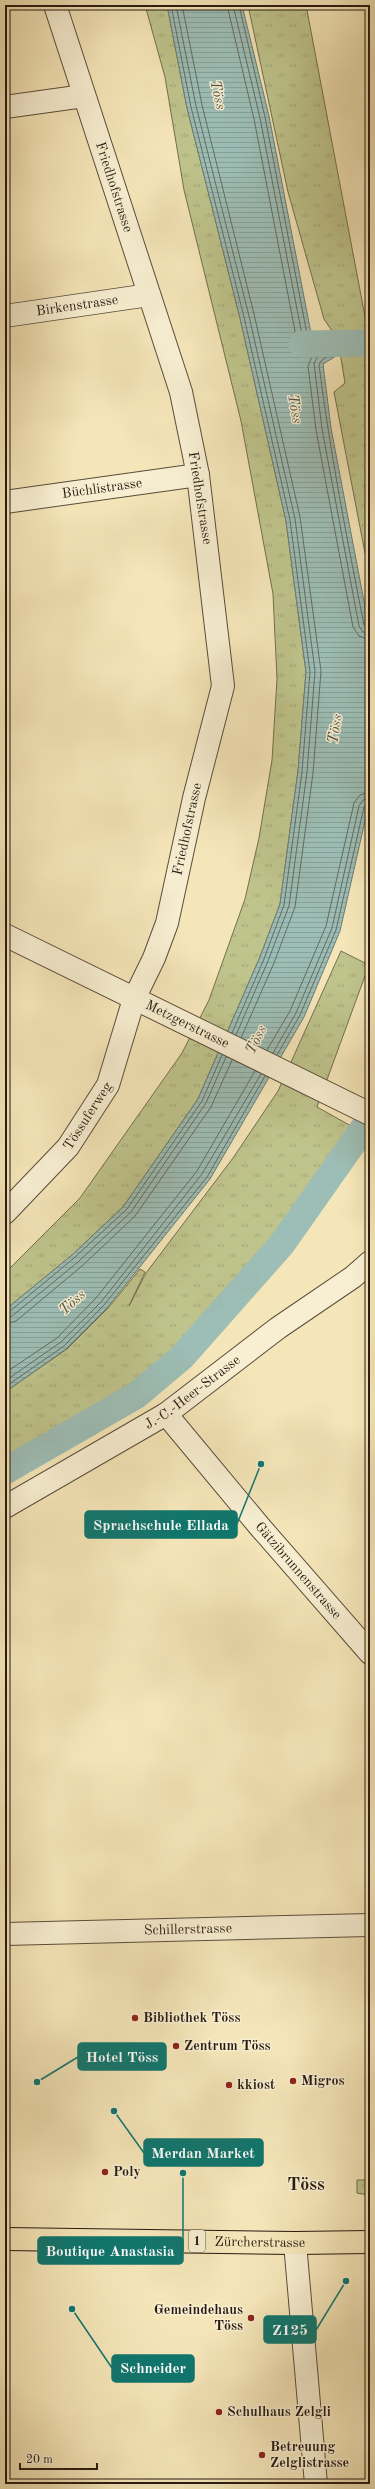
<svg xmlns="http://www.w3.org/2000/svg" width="375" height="2489" font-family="'Old Standard TT',serif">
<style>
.grass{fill:url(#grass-tufts);stroke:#736f4e}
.water{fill:url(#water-rules);stroke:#6e7c74}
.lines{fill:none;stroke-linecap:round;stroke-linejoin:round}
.shore{stroke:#626c64;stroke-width:1}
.canal{stroke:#9dbeb6;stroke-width:27}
.minor-casing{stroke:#5a4d3b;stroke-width:24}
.major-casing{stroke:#271a11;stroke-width:24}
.minor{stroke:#f8efd2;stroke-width:22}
.major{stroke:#f5e6b9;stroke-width:22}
.poi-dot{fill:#8f2418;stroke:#f8efd2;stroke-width:1.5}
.labels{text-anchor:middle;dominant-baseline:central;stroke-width:3;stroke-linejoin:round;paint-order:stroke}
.shield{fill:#f8efd2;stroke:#665a4b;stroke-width:1}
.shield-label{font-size:13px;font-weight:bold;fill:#271a11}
.street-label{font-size:14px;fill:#271a11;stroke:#f8efd2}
.poi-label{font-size:14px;font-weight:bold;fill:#271a11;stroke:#f8efd2;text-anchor:start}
.water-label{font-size:15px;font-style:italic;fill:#50534b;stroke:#f8efd2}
.district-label{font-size:18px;font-weight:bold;fill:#271a11;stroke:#f8efd2}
.leader{fill:none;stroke:#0f766e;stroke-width:1.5}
.callout-dot{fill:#0f766e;stroke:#f8efd2;stroke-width:1.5}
.callout{fill:#0f766e;stroke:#0f766e;stroke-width:1.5}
.callout-label{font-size:15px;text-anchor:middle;font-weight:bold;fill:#fff}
</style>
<defs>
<pattern id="grass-tufts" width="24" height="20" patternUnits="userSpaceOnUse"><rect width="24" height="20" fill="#bfc48c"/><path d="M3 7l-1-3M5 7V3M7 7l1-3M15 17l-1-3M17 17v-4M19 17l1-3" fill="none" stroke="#a4a878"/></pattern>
<pattern id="water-rules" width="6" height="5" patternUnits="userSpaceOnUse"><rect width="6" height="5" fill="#9dbeb6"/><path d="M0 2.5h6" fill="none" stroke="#87a39b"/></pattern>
</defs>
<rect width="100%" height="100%" fill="#f5e6b9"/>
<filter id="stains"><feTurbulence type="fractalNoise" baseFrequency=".005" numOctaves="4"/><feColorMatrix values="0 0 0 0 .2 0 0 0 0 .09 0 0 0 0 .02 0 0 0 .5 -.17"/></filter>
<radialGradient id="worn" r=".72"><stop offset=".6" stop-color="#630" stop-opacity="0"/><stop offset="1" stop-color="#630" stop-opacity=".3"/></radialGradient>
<g class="grass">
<path d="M 145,5 L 167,5 L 187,108 L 240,318 L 286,521 L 306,672 L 298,771 L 280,904 L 260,957 L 198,1099 L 123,1207 L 72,1255 L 5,1310 L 5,1273 L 80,1198 L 182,1053 L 209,1000 L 245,899 L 259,838 L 272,760 L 277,679 L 273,594 L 241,421 L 184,190 L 165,77 Z"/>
<path d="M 248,5 L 306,5 L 370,343 L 370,579 L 334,392 L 345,383 L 338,340 L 324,319 L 288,192 Z"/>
<path d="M 341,951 L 369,965 L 317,1107 L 353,1127 L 282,1225 L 175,1351 L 106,1403 L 5,1462 L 5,1392 L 67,1349 L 109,1307 L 140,1269 L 145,1272 L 129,1306 L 146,1273 L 233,1158 L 278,1091 Z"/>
<path d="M 366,2162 L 370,2163 L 368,2195 L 357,2193 L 357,2180 L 366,2180 Z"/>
</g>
<path class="water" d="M 167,5 L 242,5 L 269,116 L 311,333 L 338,340 L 341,353 L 323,364 L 331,428 L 370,633 L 370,799 L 340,931 L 304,1017 L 210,1179 L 107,1308 L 66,1349 L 5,1392 L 5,1310 L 72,1255 L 123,1207 L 198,1099 L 260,957 L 280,904 L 298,771 L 306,672 L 286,521 L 240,318 L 187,108 Z"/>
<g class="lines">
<g class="shore">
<path d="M 171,5 L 191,107 L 244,317 L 290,520 L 310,672 L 302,772 L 284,905 L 264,959 L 232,1033"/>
<path d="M 176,5 L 196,106 L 249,316 L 295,519 L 315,671 L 307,772 L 289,906 L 268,961 L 236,1035"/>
<path d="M 182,5 L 202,105 L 254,314 L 300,517 L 321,671 L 313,773 L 295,907 L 274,963 L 241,1038"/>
<path d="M 227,5 L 254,119 L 296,336 L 301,345 L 314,351 L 308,366 L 316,430 L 353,627 L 359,636 L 370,640"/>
<path d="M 233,5 L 260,118 L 302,335 L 307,341 L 329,348 L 317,358 L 314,363 L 322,429 L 359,626 L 363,632 L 370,633"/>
<path d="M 239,5 L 265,117 L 307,334 L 310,337 L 334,343 L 336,350 L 321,361 L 319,365 C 330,452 347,539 364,625 L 370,628"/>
<path d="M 267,1050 L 290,1011 L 326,926 L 354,803 L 360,795 L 370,792"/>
<path d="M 273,1053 L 296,1013 L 332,928 L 359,806 L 363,800 L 370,798"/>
<path d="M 277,1055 L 300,1015 L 336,930 L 364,807 L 370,804"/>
<path d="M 5,1313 L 9,1312 L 74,1258 L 127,1209 L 202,1101 L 222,1055"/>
<path d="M 5,1318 L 12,1316 L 78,1262 L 131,1212 L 206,1103 L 226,1057"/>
<path d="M 5,1324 L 16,1321 L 82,1266 L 135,1216 L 211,1107 L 232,1060"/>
<path d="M 5,1373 L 57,1338 L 96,1298 L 197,1171 L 255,1071"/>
<path d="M 5,1381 L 61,1342 L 101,1302 L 202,1174 L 261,1074"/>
<path d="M 5,1387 L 64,1346 L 104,1305 L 207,1177 L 265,1076"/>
</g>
<g class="canal">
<path d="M 302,344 L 370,343"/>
<path d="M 5,1471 L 137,1395 L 182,1357 L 282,1244 L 370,1119"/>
</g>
<defs>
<g id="minor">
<path d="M 5,107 L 84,96"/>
<path id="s1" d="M 5,316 L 149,295"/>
<path id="s2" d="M 5,502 L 198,475"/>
<path id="s3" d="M 5,935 L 370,1114"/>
<path id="s4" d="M 5,1213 L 68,1147 L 108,1085 L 134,999 L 154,958 L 167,923 L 194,798 L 223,686 L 198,475 L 181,392 L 55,5"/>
<path id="s5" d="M 166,1414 L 260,1527 L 370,1653"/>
<path id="s6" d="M 5,1507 L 166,1414 L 278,1328 L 353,1277 L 370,1262"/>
<path id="s7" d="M 5,1934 L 370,1925"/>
<path d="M 295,2243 L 316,2484"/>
</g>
<g id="major">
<path id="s8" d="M 5,2239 L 295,2243 L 370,2242"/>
</g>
</defs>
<use href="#minor" class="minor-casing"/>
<use href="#major" class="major-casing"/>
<use href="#minor" class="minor"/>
<use href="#major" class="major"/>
</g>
<g class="poi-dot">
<circle cx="135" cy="2018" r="4"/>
<circle cx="176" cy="2046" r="4"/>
<circle cx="293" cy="2081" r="4"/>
<circle cx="229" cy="2085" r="4"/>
<circle cx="105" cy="2172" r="4"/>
<circle cx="251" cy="2318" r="4"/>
<circle cx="219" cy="2412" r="4"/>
<circle cx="262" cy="2455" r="4"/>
</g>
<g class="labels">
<rect class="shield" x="189" y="2230" width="16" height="22" rx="3"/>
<g class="shield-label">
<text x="197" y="2241">1</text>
</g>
<g class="street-label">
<text transform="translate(114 187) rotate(72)">Friedhofstrasse</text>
<text stroke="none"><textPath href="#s1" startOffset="73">Birkenstrasse</textPath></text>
<text stroke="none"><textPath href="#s2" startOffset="98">Büchlistrasse</textPath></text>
<text transform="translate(200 498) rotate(81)">Friedhofstrasse</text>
<text stroke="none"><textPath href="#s4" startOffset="434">Friedhofstrasse</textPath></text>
<text stroke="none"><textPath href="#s3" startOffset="203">Metzgerstrasse</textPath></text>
<text stroke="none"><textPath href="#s4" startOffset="128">Tössuferweg</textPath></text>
<text stroke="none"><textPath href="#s6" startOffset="220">J.-C.-Heer-Strasse</textPath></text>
<text stroke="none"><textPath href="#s5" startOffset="205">Gätzibrunnenstrasse</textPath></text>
<text stroke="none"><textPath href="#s7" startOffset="183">Schillerstrasse</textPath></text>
<text stroke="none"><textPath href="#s8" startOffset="255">Zürcherstrasse</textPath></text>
</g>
<g class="poi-label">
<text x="143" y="2018">Bibliothek Töss</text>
<text x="184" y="2046">Zentrum Töss</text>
<text x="301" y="2081">Migros</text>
<text x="237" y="2085">kkiost</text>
<text x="113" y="2172">Poly</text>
<text x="243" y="2310" text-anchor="end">Gemeindehaus<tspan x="243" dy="16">Töss</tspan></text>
<text x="227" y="2412">Schulhaus Zelgli</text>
<text x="270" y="2447">Betreuung<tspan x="270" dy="16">Zelglistrasse</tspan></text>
</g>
<g class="water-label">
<text transform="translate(217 95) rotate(77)">Töss</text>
<text transform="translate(294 409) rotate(80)">Töss</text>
<text transform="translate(336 729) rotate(-81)">Töss</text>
<text transform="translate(257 1040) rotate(-64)">Töss</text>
<text transform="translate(73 1303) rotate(-42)">Töss</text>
</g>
<g class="district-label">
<text x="306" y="2185">Töss</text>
</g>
</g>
<path class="leader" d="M261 1464L237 1524M37 2082L78 2057M114 2111L144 2153M183 2173L183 2251M346 2281L316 2330M72 2309L112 2368"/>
<g class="callout-dot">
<circle cx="261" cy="1464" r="4"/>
<circle cx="37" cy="2082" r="4"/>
<circle cx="114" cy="2111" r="4"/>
<circle cx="183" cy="2173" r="4"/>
<circle cx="346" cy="2281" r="4"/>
<circle cx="72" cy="2309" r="4"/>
</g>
<g class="callout">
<rect x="85" y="1511" width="152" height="27" rx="4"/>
<rect x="78" y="2043" width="88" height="27" rx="4"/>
<rect x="144" y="2139" width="119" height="27" rx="4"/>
<rect x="38" y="2237" width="145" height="27" rx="4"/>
<rect x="264" y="2316" width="52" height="27" rx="4"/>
<rect x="112" y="2355" width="82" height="27" rx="4"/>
</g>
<g class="callout-label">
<text x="161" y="1530">Sprachschule Ellada</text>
<text x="122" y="2062">Hotel Töss</text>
<text x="203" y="2158">Merdan Market</text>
<text x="110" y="2256">Boutique Anastasia</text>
<text x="290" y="2335">Z125</text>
<text x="153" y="2373">Schneider</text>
</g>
<rect width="375" height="2489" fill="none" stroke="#f5e6b9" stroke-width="20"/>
<rect x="6" y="6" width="363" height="2477" fill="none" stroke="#271a11" stroke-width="2"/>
<rect x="10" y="10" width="355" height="2469" fill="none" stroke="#271a11"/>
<path d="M20 2463v6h77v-6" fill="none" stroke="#271a11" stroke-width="2"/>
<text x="26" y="2463" font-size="12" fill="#271a11" stroke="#f8efd2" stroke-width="3" paint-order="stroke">20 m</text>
<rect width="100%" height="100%" filter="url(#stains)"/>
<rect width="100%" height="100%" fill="url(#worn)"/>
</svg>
